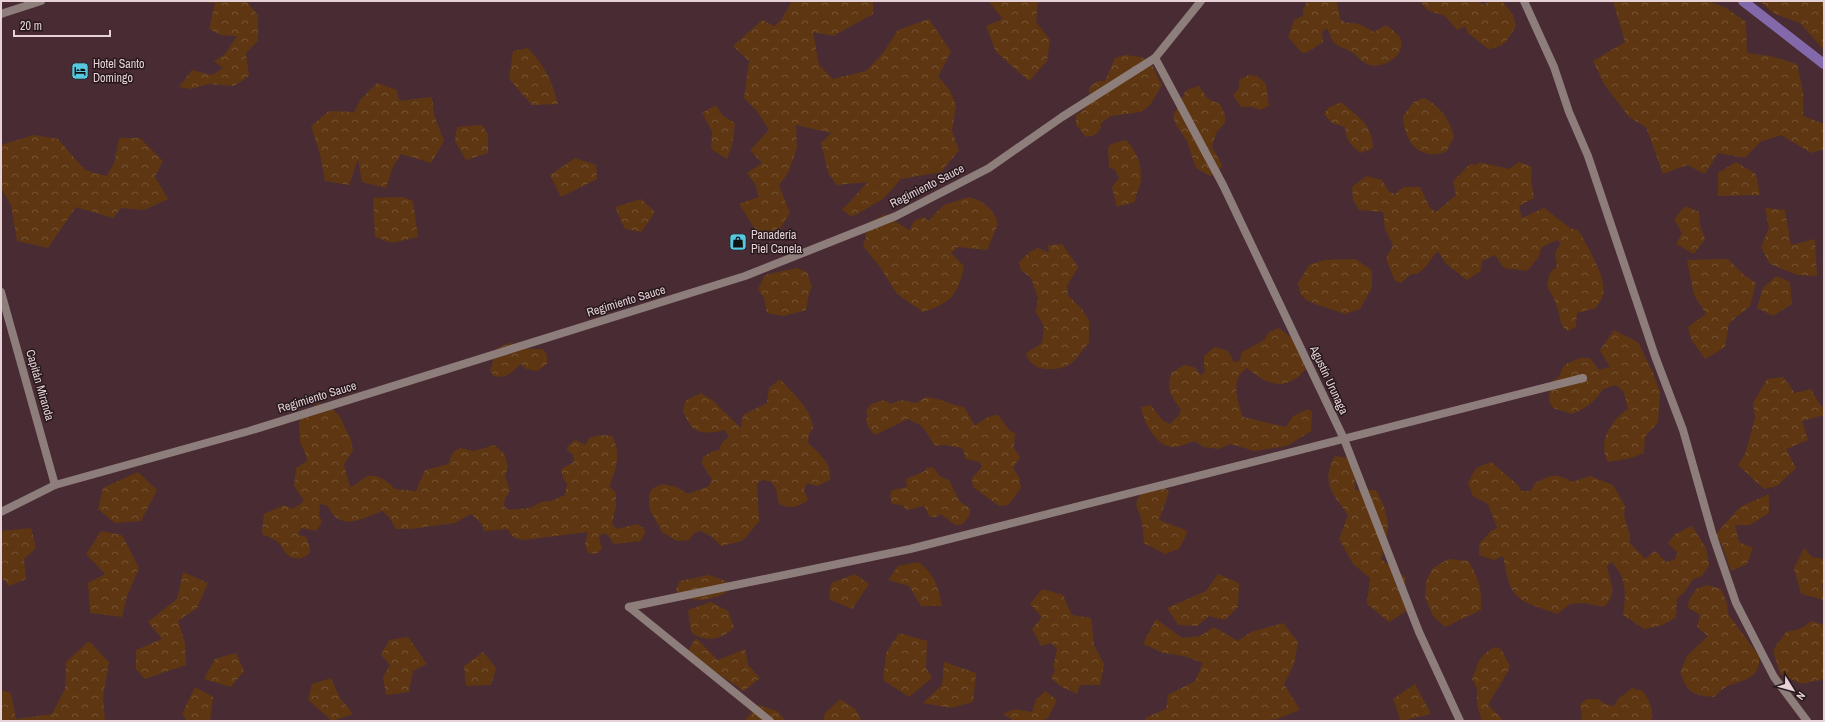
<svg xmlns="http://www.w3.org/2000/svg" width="1825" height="722" font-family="'Archivo Narrow',sans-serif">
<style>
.forest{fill:url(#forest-crowns)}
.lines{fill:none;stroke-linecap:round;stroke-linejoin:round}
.stream{stroke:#8369a9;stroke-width:10}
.street{stroke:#8e7e7b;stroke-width:8}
.labels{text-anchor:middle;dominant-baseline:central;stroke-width:3;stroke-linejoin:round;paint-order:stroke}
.poi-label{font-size:12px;fill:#e6d2d7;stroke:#26181c;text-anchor:start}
.street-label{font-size:12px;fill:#e6d2d7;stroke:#26181c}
</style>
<defs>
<pattern id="forest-crowns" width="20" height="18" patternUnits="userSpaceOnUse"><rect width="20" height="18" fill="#5e3712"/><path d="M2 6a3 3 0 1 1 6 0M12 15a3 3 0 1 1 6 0" fill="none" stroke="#755334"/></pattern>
</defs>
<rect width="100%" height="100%" fill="#482b33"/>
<g class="forest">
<path d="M 198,1 L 246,1 L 258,15 L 258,41 L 246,53 L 249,76 L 234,86 L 208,84 L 191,89 L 179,87 L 192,70 L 212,75 L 223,68 L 214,61 L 225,54 L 237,36 L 221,35 L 209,29 L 215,3 Z"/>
<path d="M 792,1 L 873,1 L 873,14 L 833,36 L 813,32 L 819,65 L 833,79 L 866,71 L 883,53 L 898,30 L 929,19 L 951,52 L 938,76 L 950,91 L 956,105 L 952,131 L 959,150 L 941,172 L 901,179 L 883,199 L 852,217 L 842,210 L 868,182 L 836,185 L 828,172 L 821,143 L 831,133 L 796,125 L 797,148 L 788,173 L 779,185 L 790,213 L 776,235 L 760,237 L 739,204 L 759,197 L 755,184 L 747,173 L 762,163 L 750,150 L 769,130 L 757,111 L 744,98 L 749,61 L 733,46 L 762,20 L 774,26 L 781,20 Z"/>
<path d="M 992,1 L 1038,1 L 1036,22 L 1050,40 L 1047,61 L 1029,81 L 996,52 L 986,26 L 1003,19 L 989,2 Z"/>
<path d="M 1307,1 L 1337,1 L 1340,19 L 1346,23 C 1358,22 1364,26 1374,32 L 1386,25 C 1391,29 1399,34 1401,40 C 1405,58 1380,70 1367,64 C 1362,62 1357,56 1352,52 C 1347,49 1338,47 1333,42 C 1331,38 1329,32 1327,28 L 1322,32 L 1323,42 L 1306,53 L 1301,52 L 1288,37 L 1294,20 L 1303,16 L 1303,9 Z"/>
<path d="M 1420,1 L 1479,1 L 1483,5 L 1489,1 L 1502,1 L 1513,15 L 1516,26 C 1507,41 1505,47 1488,49 L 1468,33 L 1465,26 L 1457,30 L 1445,16 L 1427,10 Z"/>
<path d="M 1613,1 L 1708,1 L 1726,8 L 1746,22 L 1747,53 L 1770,56 L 1797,64 L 1803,92 L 1803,116 L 1824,124 L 1824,149 L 1811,153 L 1781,135 L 1760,142 L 1745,158 L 1718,153 L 1705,174 L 1687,165 L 1663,174 L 1646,127 L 1629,117 L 1604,84 L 1593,61 L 1625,42 Z"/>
<path d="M 1759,1 L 1824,1 L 1824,50 L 1800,23 L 1775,14 Z"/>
<path d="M 528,48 C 545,67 551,79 558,104 L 532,105 L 509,79 L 513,51 Z"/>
<path d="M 1125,55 C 1155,58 1149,61 1162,85 L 1150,105 L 1141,112 L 1111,116 L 1101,123 C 1102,132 1095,136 1086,137 L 1076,125 L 1076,115 C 1089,107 1090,102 1089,88 L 1097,81 L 1105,81 L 1115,58 Z"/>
<path d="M 1248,75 L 1257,76 L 1266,84 L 1269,106 L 1260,110 L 1252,107 L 1241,107 L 1233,95 L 1239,88 L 1239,80 Z"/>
<path d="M 377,83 L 397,90 L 399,101 L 432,97 L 434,115 L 444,141 L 431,163 L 401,154 L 393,167 L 386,188 L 362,182 L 358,159 L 349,185 L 325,181 L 320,154 L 311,126 L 329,111 L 354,112 L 361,99 Z"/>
<path d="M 1199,86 L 1208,99 L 1220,104 L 1225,115 L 1225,123 L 1216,133 L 1212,147 L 1222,165 L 1220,170 L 1210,176 L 1196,168 L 1187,141 L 1175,123 L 1173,116 L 1186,90 Z"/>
<path d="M 1424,98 C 1440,106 1449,119 1454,136 L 1446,152 C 1418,161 1404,141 1403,116 L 1414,102 Z"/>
<path d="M 1341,102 C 1358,117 1372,123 1373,148 L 1361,153 C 1351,146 1345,139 1345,127 L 1332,123 L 1324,114 L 1328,108 Z"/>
<path d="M 716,105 L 722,115 L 735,123 L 732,146 L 727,159 L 711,149 L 712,131 L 702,113 Z"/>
<path d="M 482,125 L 488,135 L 488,153 L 466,160 L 455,141 L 457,127 Z"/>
<path d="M 34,135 L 58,139 L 85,170 L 106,176 L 114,164 L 119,138 L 140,138 L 163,161 L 155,177 L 168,199 L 144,210 L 121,208 L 113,218 L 76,207 L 48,248 L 17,241 L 11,205 L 1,188 L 1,145 Z"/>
<path d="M 1126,140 C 1136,150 1141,163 1141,177 C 1142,185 1135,193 1135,202 L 1117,207 L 1112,187 L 1119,178 L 1115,170 L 1109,167 L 1108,148 L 1111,144 Z"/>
<path d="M 575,158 L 596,165 L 597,179 L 561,197 L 550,175 Z"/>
<path d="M 1479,162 L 1509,169 L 1519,162 L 1532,167 L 1531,180 L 1534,198 L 1519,206 L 1522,218 L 1544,208 L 1570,228 L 1579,231 C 1587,247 1607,277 1603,295 C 1602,299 1598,304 1596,308 L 1577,313 L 1576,327 L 1568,331 C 1559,326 1561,319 1558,310 C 1556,302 1551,293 1547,286 L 1550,273 L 1557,266 L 1555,253 L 1561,243 L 1557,240 L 1542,247 L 1538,258 L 1527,271 L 1504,268 L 1495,255 L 1482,261 L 1481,271 L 1467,280 L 1446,264 L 1438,251 C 1429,260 1428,267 1417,274 L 1411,274 L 1401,283 L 1395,281 L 1386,259 L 1393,245 L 1385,229 L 1383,212 L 1359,210 L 1353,200 L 1352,187 L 1366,176 L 1382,180 L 1389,192 L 1395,194 L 1404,187 L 1420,187 L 1430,208 L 1436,212 L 1456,195 L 1453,181 L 1470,164 L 1477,165 Z"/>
<path d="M 1736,162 L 1756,174 L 1760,195 L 1718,196 L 1718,173 Z"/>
<path d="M 403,197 L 413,201 L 418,237 L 392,243 L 375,237 L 373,198 Z"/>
<path d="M 969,197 C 985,202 993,208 998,224 L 987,250 L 958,247 L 951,253 L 964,266 C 958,295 951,303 923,312 L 897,294 L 880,267 L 863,246 L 866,237 L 864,225 L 885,214 L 910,231 C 911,222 916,219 924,217 L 928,221 L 944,205 Z"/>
<path d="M 641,199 L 655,212 L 641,232 L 625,229 L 615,207 Z"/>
<path d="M 1685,206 L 1699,212 L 1700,225 L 1705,239 L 1694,254 L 1676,244 L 1682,233 L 1674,219 Z"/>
<path d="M 1765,208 L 1785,210 L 1791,245 L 1815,239 L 1817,276 L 1798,275 L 1770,264 L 1761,247 L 1769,228 Z"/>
<path d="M 1062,244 L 1078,267 L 1067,286 L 1068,295 L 1081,308 L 1089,320 L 1089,343 C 1083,349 1075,362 1067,366 C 1051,372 1030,371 1026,353 L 1042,343 L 1044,326 L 1036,312 L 1038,298 L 1031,278 L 1021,270 L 1019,262 L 1031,251 L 1038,248 L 1049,253 L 1048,245 Z"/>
<path d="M 1355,259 L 1372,270 L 1372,287 L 1360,309 L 1345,314 L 1318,305 L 1306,300 L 1300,293 L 1298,283 L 1309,265 L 1324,260 Z"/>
<path d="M 1728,259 L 1744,275 L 1756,283 L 1750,306 L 1729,323 L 1725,347 L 1705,359 L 1691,339 L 1688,327 L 1706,314 L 1694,295 L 1687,260 Z"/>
<path d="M 796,268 L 807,272 L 812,287 L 809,293 L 806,310 L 784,316 L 767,313 L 764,298 L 758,289 L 765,275 Z"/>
<path d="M 1776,276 L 1790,282 L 1792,304 L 1773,316 L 1757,308 L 1763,288 Z"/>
<path d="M 1279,328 L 1302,346 L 1310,363 C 1291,391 1271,389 1247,368 C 1229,379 1238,402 1243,417 L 1286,427 L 1293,416 L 1308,409 L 1312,412 L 1311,431 L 1287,446 L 1254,451 L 1231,444 L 1218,449 L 1203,447 L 1195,441 C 1188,443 1180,447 1173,447 C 1156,447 1143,421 1141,407 L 1151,405 L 1162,420 L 1170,424 L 1178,416 L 1181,410 C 1171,395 1166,392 1171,373 L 1184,365 L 1194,367 L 1201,375 L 1205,371 L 1204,365 L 1204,356 L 1215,347 L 1228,351 L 1234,362 L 1240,361 L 1242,352 L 1264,340 L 1269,332 Z"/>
<path d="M 1614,330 L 1638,342 L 1653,373 L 1660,392 L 1658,422 L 1645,437 L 1644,453 L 1631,458 L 1608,462 C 1597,442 1611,420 1628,409 L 1624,392 L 1616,385 L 1603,389 C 1595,402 1586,408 1572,414 L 1553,408 L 1549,401 L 1550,383 L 1559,377 L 1564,365 L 1580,358 L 1590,358 L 1599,370 L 1610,367 L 1600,350 Z"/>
<path d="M 510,343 L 530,349 L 543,349 L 547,355 L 547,364 L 537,371 L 526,369 L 521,364 C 511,372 508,379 494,376 L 490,371 L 497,348 Z"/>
<path d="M 1783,377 L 1795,393 L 1811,389 L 1820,405 L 1824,408 L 1824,415 L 1802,421 L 1808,440 L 1786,449 L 1796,468 L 1777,486 L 1764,489 L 1738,465 L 1745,454 L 1755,418 L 1753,403 L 1767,379 Z"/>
<path d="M 780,379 C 793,394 811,408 813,428 L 809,434 L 808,443 C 820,455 832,462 830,480 L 817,486 L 807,483 L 804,489 L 808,500 C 797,508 791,509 779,504 L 776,489 L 772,482 L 763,480 L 757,483 L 759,522 C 754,526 751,532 746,537 C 742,543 728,544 721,546 L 712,537 L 701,531 L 694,533 L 689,540 L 677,541 L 662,532 L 649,508 L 649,494 L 653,488 L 663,484 L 676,487 L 688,494 L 709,486 L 712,479 L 702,464 L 703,457 L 713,451 L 719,450 L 722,442 L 729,437 L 725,430 C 715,432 699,436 691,426 C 688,422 686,417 683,412 L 685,401 L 701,393 L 712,400 L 741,428 L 743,415 L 767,403 L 769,388 Z"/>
<path d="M 926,397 C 940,398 951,405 964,407 L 975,426 C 982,420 989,415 998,415 L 1011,432 L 1015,433 L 1014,448 L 1020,457 L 1013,468 L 1019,477 L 1021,488 L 1008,505 L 999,506 L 973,487 L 972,478 L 982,467 L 980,462 L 966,459 L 962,448 L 944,445 L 935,446 L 922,426 L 908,419 L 875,435 L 868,427 L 866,420 L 868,417 L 866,411 L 871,404 L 884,400 L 891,404 L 901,400 L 916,403 Z"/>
<path d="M 318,403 L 335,411 L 340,417 L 351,440 L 353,450 L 344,465 L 350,487 C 357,485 360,480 366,477 C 376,472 389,482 395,489 L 416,491 L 425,470 L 448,464 L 453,452 L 460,448 L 474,451 L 495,445 L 505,455 L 508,467 L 505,476 L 510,491 L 505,498 L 504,506 L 509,510 L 530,508 L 541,502 L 551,501 L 565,495 L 567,484 L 564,480 L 561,469 L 574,462 L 573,455 L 567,450 L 567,447 L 575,440 L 586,445 L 589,438 L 601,435 L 612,436 C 621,451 617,471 609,486 L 616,493 L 616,506 L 612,524 L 617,529 L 637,524 L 644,528 L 645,532 L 641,541 L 614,544 L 608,535 L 603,533 L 599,537 L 602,549 L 596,554 L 588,553 L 585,543 L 588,532 L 523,540 L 514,538 L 507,529 L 484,531 L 482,524 L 471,514 L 455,523 L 410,529 L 396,529 L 389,517 L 382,511 C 362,519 339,532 328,506 L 320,504 L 319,515 L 322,522 L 316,531 L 302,528 L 297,534 L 306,537 L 310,547 L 310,553 C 303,560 291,561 285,552 C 283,550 282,546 280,544 C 275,539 269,537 263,535 L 262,531 L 264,514 L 284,505 L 292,509 L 299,505 L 304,500 L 294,486 L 296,468 L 307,461 L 306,455 L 300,442 L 299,421 Z"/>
<path d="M 1335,456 L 1354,459 L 1355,490 L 1376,490 C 1391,516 1390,530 1381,559 L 1405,577 L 1408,610 L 1389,622 L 1367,604 L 1370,578 L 1353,564 L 1339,539 L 1348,515 C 1333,494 1320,482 1335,456 Z"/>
<path d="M 1491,462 L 1519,486 L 1521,491 L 1531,491 L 1535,483 C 1551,475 1555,472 1572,482 L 1590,476 L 1613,485 L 1625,506 L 1624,516 L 1630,535 L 1630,543 L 1645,559 L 1655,551 L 1666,562 L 1674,560 L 1678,553 L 1668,543 L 1675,534 L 1692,526 L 1706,548 L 1709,565 L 1702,576 L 1693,579 L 1684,593 L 1677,598 L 1676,618 L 1660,626 L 1644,629 L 1623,615 C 1626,595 1627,576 1611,562 L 1607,566 C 1610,585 1619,591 1604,607 L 1584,603 L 1570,604 L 1557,614 C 1516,599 1511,602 1503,556 L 1494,560 L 1479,555 L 1479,544 L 1491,531 L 1497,528 L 1488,504 L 1473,496 L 1468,483 L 1476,468 Z"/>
<path d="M 933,467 L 939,476 L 949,480 L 960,502 L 970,508 L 970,515 L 963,524 L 955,525 L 941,514 L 936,517 L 930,517 L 924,506 L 907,510 L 902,505 L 892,504 L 890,496 L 892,490 L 907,487 L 906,479 L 925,471 L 926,468 Z"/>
<path d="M 138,472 L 157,490 L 141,521 L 115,523 L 98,509 L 103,488 Z"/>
<path d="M 1158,482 L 1169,492 L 1159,520 L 1188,531 L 1179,549 L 1165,554 L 1144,543 L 1142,521 L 1136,504 L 1143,487 Z"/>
<path d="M 1769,494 L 1769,513 L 1750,525 L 1735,525 L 1739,542 L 1753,548 L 1747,564 L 1731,571 L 1722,545 L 1715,535 L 1740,507 Z"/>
<path d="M 31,528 L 36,548 L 24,559 L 26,579 L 9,586 L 1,577 L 1,531 Z"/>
<path d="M 101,531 L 122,535 L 139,568 L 127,596 L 122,617 L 90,613 L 88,583 L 105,574 L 86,554 Z"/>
<path d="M 1804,548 L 1812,557 L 1824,559 L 1824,584 L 1822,585 L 1824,600 L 1801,594 L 1794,568 Z"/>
<path d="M 1448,559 L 1468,561 C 1479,579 1482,588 1481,610 L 1445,627 L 1433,616 L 1425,597 L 1426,582 L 1432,569 Z"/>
<path d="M 918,562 C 935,574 938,586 942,606 L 921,606 L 909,586 L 888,580 L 898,566 Z"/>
<path d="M 183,572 L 208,583 L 197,608 L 178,621 L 185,643 L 186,665 L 145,679 L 136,669 L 136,650 L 162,639 L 148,622 L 177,599 Z"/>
<path d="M 855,574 L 869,584 L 852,609 L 829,599 L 831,583 Z"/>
<path d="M 1218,574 L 1239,583 L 1238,607 L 1225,620 L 1209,616 L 1197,626 L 1178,625 L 1167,608 L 1206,591 Z"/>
<path d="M 709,575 L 726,581 L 731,589 C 717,600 694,604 678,594 L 676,589 L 680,581 Z"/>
<path d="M 1707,585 L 1721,589 L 1727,603 L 1728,614 L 1759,656 C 1761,680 1743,679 1726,687 C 1722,689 1718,693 1714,697 C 1691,695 1688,693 1680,672 L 1687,656 L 1708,636 L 1697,627 L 1700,615 L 1688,608 L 1689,600 L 1696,589 Z"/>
<path d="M 1042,589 L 1063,595 L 1072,615 L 1091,618 L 1094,645 L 1104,664 L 1100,685 L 1080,685 L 1077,694 L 1060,686 L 1051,678 L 1055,670 L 1053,667 L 1057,649 L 1051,643 L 1041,646 L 1032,629 L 1042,617 L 1030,604 Z"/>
<path d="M 711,602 L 728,611 L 734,627 C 723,640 704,643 691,632 L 688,610 Z"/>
<path d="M 1156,619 L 1182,638 L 1200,636 L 1214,627 L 1238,641 L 1251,632 L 1283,623 L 1298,642 L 1294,664 L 1284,684 L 1300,710 L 1277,719 L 1258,721 L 1146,721 L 1145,718 L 1166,709 L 1168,695 L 1195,681 L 1203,663 L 1184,656 L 1163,653 L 1143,644 Z"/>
<path d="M 1812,621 L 1824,625 L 1824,679 L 1802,684 L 1780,674 L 1773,650 L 1786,632 L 1800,629 Z"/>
<path d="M 899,633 L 927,641 L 926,668 L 932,678 L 909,697 L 883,680 L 886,653 Z"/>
<path d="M 408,637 L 427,664 L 413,671 L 409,692 L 386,695 L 383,677 L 390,665 L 381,655 L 389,640 Z"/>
<path d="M 696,638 L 718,660 L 745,649 L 748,665 L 760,678 L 744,691 L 687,653 Z"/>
<path d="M 89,641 L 109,662 L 103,697 L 105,721 L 1,721 L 1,690 L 11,693 L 16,719 L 52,714 L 65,689 L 66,662 Z"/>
<path d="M 1495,647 L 1501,649 L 1510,666 C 1504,681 1495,691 1488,705 L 1504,721 L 1482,721 L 1477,705 L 1477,688 L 1472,679 C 1480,661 1477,657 1495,647 Z"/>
<path d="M 483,652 L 496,668 L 491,685 L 466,686 L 464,666 Z"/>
<path d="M 236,653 L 244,671 L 231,687 L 204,679 L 215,659 Z"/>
<path d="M 944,662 L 976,673 L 973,702 L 951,708 L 923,703 L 942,685 Z"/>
<path d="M 331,678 L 340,698 L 353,714 L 332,721 L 308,700 L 312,684 Z"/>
<path d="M 1415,684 L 1431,714 L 1401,721 L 1393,699 Z"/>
<path d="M 195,687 L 213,697 L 210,721 L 187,721 L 182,714 Z"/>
<path d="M 1632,688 L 1643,691 C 1649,701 1655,710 1651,721 L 1581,721 L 1582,713 L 1580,705 L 1586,699 L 1598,699 L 1605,704 L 1614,706 L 1618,699 Z"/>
<path d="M 1045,691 L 1057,700 L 1048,718 L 1041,721 L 1014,721 L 1003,714 L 1015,709 L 1032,712 L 1036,700 Z"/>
<path d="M 840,699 L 855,709 L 862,721 L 823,721 L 825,713 Z"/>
<path d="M 758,705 L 777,711 L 786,721 L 744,721 Z"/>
</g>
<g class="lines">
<path class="stream" d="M 1743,1 L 1824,64"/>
<g class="street">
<path d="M 1524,1 L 1554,67 L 1569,112 L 1588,156 L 1655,356 L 1683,430 L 1713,536 L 1736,603 L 1774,677 L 1807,721"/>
<path d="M 1,14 L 41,1"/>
<path d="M 1155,58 L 1223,185 L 1344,439 L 1419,632 L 1460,721"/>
<path d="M 1,292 L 55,485"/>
<path d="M 1,512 L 55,485 L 249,431 L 745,276 L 896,216 L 989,168 L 1062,117 L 1155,58 L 1201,1"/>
<path d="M 629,607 L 910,549 L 1583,378"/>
<path d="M 629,607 L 770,721"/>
</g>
</g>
<defs>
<symbol id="hotel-square" viewBox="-11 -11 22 22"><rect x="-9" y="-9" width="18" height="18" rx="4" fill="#56c9e1" stroke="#26181c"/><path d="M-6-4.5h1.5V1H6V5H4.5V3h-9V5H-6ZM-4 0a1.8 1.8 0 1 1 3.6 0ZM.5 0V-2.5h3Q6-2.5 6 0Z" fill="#111"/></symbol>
<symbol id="shop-square" viewBox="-11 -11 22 22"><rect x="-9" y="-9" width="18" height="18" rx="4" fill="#56c9e1" stroke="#26181c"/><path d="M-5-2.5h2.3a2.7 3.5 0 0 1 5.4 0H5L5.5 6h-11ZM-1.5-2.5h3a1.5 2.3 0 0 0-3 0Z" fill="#111"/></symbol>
</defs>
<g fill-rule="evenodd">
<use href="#hotel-square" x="70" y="61" width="20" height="20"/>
<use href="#shop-square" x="728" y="232" width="20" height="20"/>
</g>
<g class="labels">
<g class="poi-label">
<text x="93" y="64">Hotel Santo<tspan x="93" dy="14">Domingo</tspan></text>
<text x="751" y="235">Panadería<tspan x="751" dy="14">Piel Canela</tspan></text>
</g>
<g class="street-label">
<text transform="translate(927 186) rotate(-27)">Regimiento Sauce</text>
<text transform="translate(626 301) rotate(-17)">Regimiento Sauce</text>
<text transform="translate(1329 380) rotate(65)">Agustín Urunaga</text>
<text transform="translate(40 385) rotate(74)">Capitán Miranda</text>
<text transform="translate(317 397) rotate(-17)">Regimiento Sauce</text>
</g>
</g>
<rect width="1825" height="722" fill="none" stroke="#e6d2d7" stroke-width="4"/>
<g transform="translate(1793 690) rotate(127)" stroke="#26181c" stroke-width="3" paint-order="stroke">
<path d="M0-3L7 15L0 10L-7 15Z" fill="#e6d2d7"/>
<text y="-6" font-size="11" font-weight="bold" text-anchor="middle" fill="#e6d2d7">N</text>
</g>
<path d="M14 30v6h96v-6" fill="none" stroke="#e6d2d7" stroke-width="2"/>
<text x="20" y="30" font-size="12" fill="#e6d2d7" stroke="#26181c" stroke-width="3" paint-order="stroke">20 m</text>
</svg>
